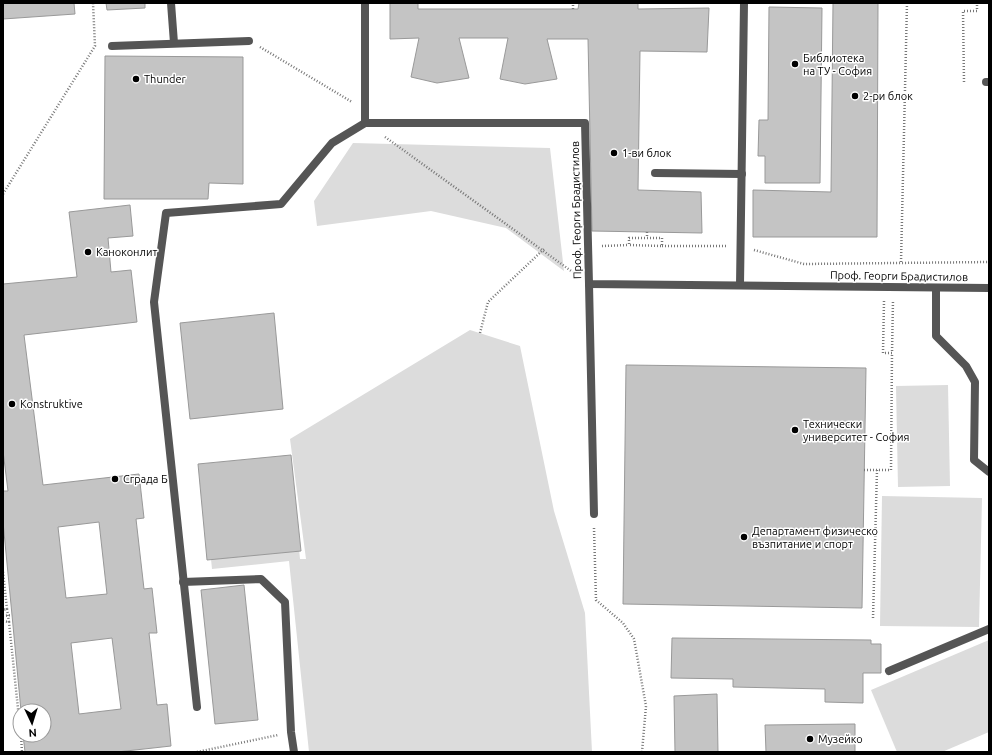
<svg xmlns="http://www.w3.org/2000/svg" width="992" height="755" font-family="Ubuntu,sans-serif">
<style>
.green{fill:#dcdcdc}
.building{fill:#c4c4c4;stroke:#999;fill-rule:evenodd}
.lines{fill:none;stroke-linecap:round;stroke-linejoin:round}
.path{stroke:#777;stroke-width:2.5;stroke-dasharray:1 2;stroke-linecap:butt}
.lane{stroke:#555;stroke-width:8}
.street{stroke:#555;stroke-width:8}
.poi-dot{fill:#000;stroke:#fff;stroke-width:1.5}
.labels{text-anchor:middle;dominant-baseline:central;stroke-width:3;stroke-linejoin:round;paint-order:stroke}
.poi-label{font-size:11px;fill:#000;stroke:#fff;text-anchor:start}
.street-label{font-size:11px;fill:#000;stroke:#fff}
</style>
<rect width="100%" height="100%" fill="#fff"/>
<g class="green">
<path d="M 353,143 L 550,148 L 564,271 L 506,228 L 431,211 L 317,226 L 314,201 Z"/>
<path d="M 470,330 L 520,346 L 554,511 L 585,613 L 592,752 L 309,752 L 289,561 L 212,569 L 202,468 L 290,459 L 300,559 L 306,559 L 290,439 Z"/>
<path d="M 948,385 L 950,486 L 898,487 L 896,386 Z"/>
<path d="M 882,496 L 982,498 L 979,627 L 880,626 Z"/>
<path d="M 989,640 L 989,732 L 942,752 L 897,752 L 871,690 Z"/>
</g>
<g class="building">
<path d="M 3,3 L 74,3 L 75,14 L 3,19 Z"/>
<path d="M 106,3 L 145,3 L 145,8 L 107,10 Z"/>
<path d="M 390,3 L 418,3 L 418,9 L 578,9 L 579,3 L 638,3 L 638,9 L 709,8 L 707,52 L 640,51 L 638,190 L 701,192 L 702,233 L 592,231 L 588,39 L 547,39 L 557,79 L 525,84 L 500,79 L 508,38 L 459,38 L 469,78 L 437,83 L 411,77 L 419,38 L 390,39 Z"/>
<path d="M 833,3 L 878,3 L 877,237 L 753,237 L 753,190 L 831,192 Z"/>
<path d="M 769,7 L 822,8 L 820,183 L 765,183 L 765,156 L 758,156 L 759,120 L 768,120 Z"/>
<path d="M 105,56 L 243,57 L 243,184 L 209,183 L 208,199 L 104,199 Z"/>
<path d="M 130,205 L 133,236 L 108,238 L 111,272 L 131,270 L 137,322 L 24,335 L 43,485 L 139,474 L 144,518 L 136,519 L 144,589 L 152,588 L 157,633 L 149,633 L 157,705 L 167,704 L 171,746 L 117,752 L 25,752 L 23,735 L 44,735 L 44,711 L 21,711 L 12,615 L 3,522 L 3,491 L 8,491 L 3,451 L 3,284 L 77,277 L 69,212 ZM 99,522 L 107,594 L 66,598 L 58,527 ZM 112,638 L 121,709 L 79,714 L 71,643 Z"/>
<path d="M 274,313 L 283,409 L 190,419 L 180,323 Z"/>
<path d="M 626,365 L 866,368 L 862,608 L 623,604 Z"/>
<path d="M 291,455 L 301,551 L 207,560 L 198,464 Z"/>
<path d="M 244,585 L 258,720 L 215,724 L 201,590 Z"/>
<path d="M 672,638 L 871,640 L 871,644 L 881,644 L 881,673 L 863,673 L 863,703 L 825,702 L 825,689 L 733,687 L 733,679 L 671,678 Z"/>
<path d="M 717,694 L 718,752 L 675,752 L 674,696 Z"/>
<path d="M 855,724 L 855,752 L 766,752 L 765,725 Z"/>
</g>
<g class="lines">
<g class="path">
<path d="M 573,9 L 573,3"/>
<path d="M 260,47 L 352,102"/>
<path d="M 964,82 L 963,11 L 977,11 L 977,3"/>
<path d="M 385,137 L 574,273"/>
<path d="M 3,194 L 95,46 L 93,3"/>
<path d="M 647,232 L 647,238"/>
<path d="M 629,238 L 662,238 L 662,246 L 629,245 Z"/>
<path d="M 602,246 L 629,245"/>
<path d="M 662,246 L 727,246"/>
<path d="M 754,250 L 804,264 L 989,262"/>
<path d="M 901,262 L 907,3"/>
<path d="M 884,301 L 883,353 L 892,353 L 893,300"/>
<path d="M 480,333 L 488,302 L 544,249"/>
<path d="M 864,470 L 891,470 L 892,353"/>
<path d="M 594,528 L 596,600 L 623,623 L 634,639 L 646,706 L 642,752"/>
<path d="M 3,572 L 7,609 L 3,610"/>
<path d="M 7,609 L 9,622"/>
<path d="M 3,616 L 12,615"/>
<path d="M 873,618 L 877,470"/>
<path d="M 3,621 L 9,622 L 20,728"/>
<path d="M 21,735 L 22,752"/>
<path d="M 197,752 L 278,735"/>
</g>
<g class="lane">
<path d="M 171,3 L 174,43"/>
<path d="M 112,46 L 249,41"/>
<path d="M 986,82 L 989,82"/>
<path d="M 655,173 L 742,174"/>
<path d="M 589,284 L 594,514"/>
<path d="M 740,285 L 744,3"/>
<path d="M 936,288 L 936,336 L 966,366 L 975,382 L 974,460 L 989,472"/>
<path d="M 183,582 L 261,579 L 285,602 L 291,732 L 294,752"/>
<path d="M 889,671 L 989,629"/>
<path d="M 197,707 L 154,302 L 166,213 L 281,204 L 332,143 L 365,123"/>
</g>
<path class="street" d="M 365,3 L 365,123 L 585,123 L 589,284 L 989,288"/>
</g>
<g class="poi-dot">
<circle cx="795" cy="64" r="4"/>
<circle cx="136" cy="79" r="4"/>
<circle cx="855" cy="96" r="4"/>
<circle cx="614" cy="153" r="4"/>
<circle cx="88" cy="252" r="4"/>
<circle cx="12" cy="404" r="4"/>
<circle cx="795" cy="430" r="4"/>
<circle cx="115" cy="479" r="4"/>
<circle cx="744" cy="537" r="4"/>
<circle cx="810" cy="739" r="4"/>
</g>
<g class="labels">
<g class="poi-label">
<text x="803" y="58">Библиотека<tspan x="803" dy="13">на ТУ - София</tspan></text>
<text x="144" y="79">Thunder</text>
<text x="863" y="96">2-ри блок</text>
<text x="622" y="153">1-ви блок</text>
<text x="96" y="252">Каноконлит</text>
<text x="20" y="404">Konstruktive</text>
<text x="803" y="424">Технически<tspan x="803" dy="13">университет - София</tspan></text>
<text x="123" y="479">Сграда Б</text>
<text x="752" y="531">Департамент физическо<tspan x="752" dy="13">възпитание и спорт</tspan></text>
<text x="818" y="739">Музейко</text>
</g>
<g class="street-label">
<text transform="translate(576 210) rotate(-91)">Проф. Георги Брадистилов</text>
<text transform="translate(899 276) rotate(1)">Проф. Георги Брадистилов</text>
</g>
</g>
<rect width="992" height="755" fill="none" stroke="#000000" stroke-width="8"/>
<g transform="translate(32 723) rotate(176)"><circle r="19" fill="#ffffff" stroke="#999999"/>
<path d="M0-3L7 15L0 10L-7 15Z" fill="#000000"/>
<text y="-6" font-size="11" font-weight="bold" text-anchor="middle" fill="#000000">N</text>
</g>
</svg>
